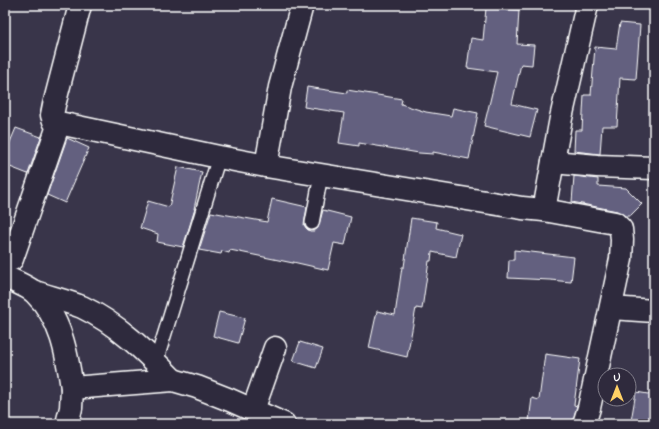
<svg xmlns="http://www.w3.org/2000/svg" width="659" height="429" font-family="Mynerve,sans-serif">
<style>
.building{fill:#63617f;stroke:#fff}
.lines{fill:none;stroke-linecap:round;stroke-linejoin:round}
.service-casing{stroke:#fff;stroke-width:16}
.minor-casing{stroke:#fff;stroke-width:25}
.service{stroke:#2f2a3d;stroke-width:13}
.minor{stroke:#2f2a3d;stroke-width:22}
</style>
<rect width="100%" height="100%" fill="#39354a"/>
<filter id="ink" filterUnits="userSpaceOnUse"><feTurbulence type="fractalNoise" baseFrequency=".025" numOctaves="2"/><feDisplacementMap in="SourceGraphic" scale="8" xChannelSelector="R" yChannelSelector="G"/><feConvolveMatrix kernelMatrix="1 2 1 2 8 2 1 2 1" color-interpolation-filters="sRGB"/></filter>
<g filter="url(#ink)">
<g class="building">
<path d="M 486,8 L 519,10 L 517,44 L 534,45 L 532,65 L 521,64 L 512,104 L 537,110 L 530,137 L 484,126 L 497,72 L 467,68 L 471,38 L 483,40 Z"/>
<path d="M 620,23 L 640,25 L 636,79 L 620,78 L 617,126 L 602,126 L 600,154 L 574,151 L 575,130 L 582,130 L 584,95 L 591,95 L 595,47 L 616,49 Z"/>
<path d="M 307,87 L 347,93 L 347,90 L 402,99 L 401,104 L 426,112 L 451,116 L 453,108 L 478,113 L 469,159 L 433,152 L 433,154 L 419,153 L 359,143 L 359,146 L 339,143 L 344,113 L 304,107 Z"/>
<path d="M 16,128 L 41,137 L 28,174 L 5,165 L 5,154 Z"/>
<path d="M 67,138 L 89,148 L 65,203 L 47,195 Z"/>
<path d="M 178,167 L 202,172 L 194,209 L 195,209 L 183,247 L 157,242 L 158,234 L 140,228 L 148,201 L 169,207 Z"/>
<path d="M 574,176 L 598,179 L 598,186 L 626,188 L 642,204 L 630,216 L 625,216 L 617,211 L 572,202 Z"/>
<path d="M 272,199 L 307,207 L 304,225 L 307,229 L 310,231 L 314,231 L 318,228 L 323,210 L 351,217 L 345,245 L 334,243 L 328,270 L 293,262 L 293,263 L 230,250 L 229,253 L 222,251 L 221,254 L 199,250 L 211,212 L 267,222 Z"/>
<path d="M 411,218 L 437,222 L 436,228 L 461,234 L 456,257 L 432,252 L 431,261 L 429,261 L 422,309 L 416,308 L 407,357 L 369,348 L 377,311 L 395,315 L 402,267 L 404,267 Z"/>
<path d="M 514,250 L 574,257 L 571,282 L 550,280 L 508,278 L 509,260 L 514,260 Z"/>
<path d="M 219,312 L 245,318 L 238,343 L 213,336 Z"/>
<path d="M 300,342 L 323,349 L 316,368 L 293,361 Z"/>
<path d="M 545,354 L 580,359 L 574,405 L 577,406 L 572,424 L 547,424 L 529,421 L 532,398 L 539,400 Z"/>
<path d="M 636,392 L 654,395 L 654,424 L 631,421 Z"/>
</g>
<g class="lines">
<defs>
<g id="service">
<path d="M 312,223 L 321,175"/>
<path d="M 156,362 L 219,157"/>
</g>
<g id="minor">
<path d="M 80,5 L 54,105 L 52,115 L 54,121 L 59,123 L 219,157 L 266,166"/>
<path d="M 302,5 L 280,87 L 266,166 L 522,208 L 544,210 L 615,223 L 621,229 L 622,240 L 621,259 L 589,408 L 584,424"/>
<path d="M 553,162 L 597,166 L 654,168"/>
<path d="M 544,210 L 561,118 L 587,5"/>
<path d="M 12,259 L 59,123"/>
<path d="M 5,277 C 14,281 29,287 35,293 C 61,318 67,354 72,388 L 173,380 L 197,387 L 230,400 L 284,424"/>
<path d="M 35,292 C 50,297 67,301 82,307 C 118,324 146,352 173,380"/>
<path d="M 611,308 L 654,311"/>
<path d="M 253,410 L 275,348"/>
<path d="M 67,424 L 71,408 L 72,388"/>
</g>
</defs>
<use href="#service" class="service-casing"/>
<use href="#minor" class="minor-casing"/>
<use href="#service" class="service"/>
<use href="#minor" class="minor"/>
</g>
</g>
<rect width="659" height="429" fill="none" stroke="#2f2a3d" stroke-width="20"/>
<rect x="10" y="10" width="639" height="409" fill="none" stroke="#fff" stroke-width="1.5" filter="url(#ink)"/>
<g transform="translate(617 387)"><circle r="19" fill="#2f2a3d" stroke="#827f8b"/>
<path d="M0-3L7 15L0 10L-7 15Z" fill="#ffd166"/>
<text y="-6" font-size="11" font-weight="bold" text-anchor="middle" fill="#ffffff">U</text>
</g>
</svg>
